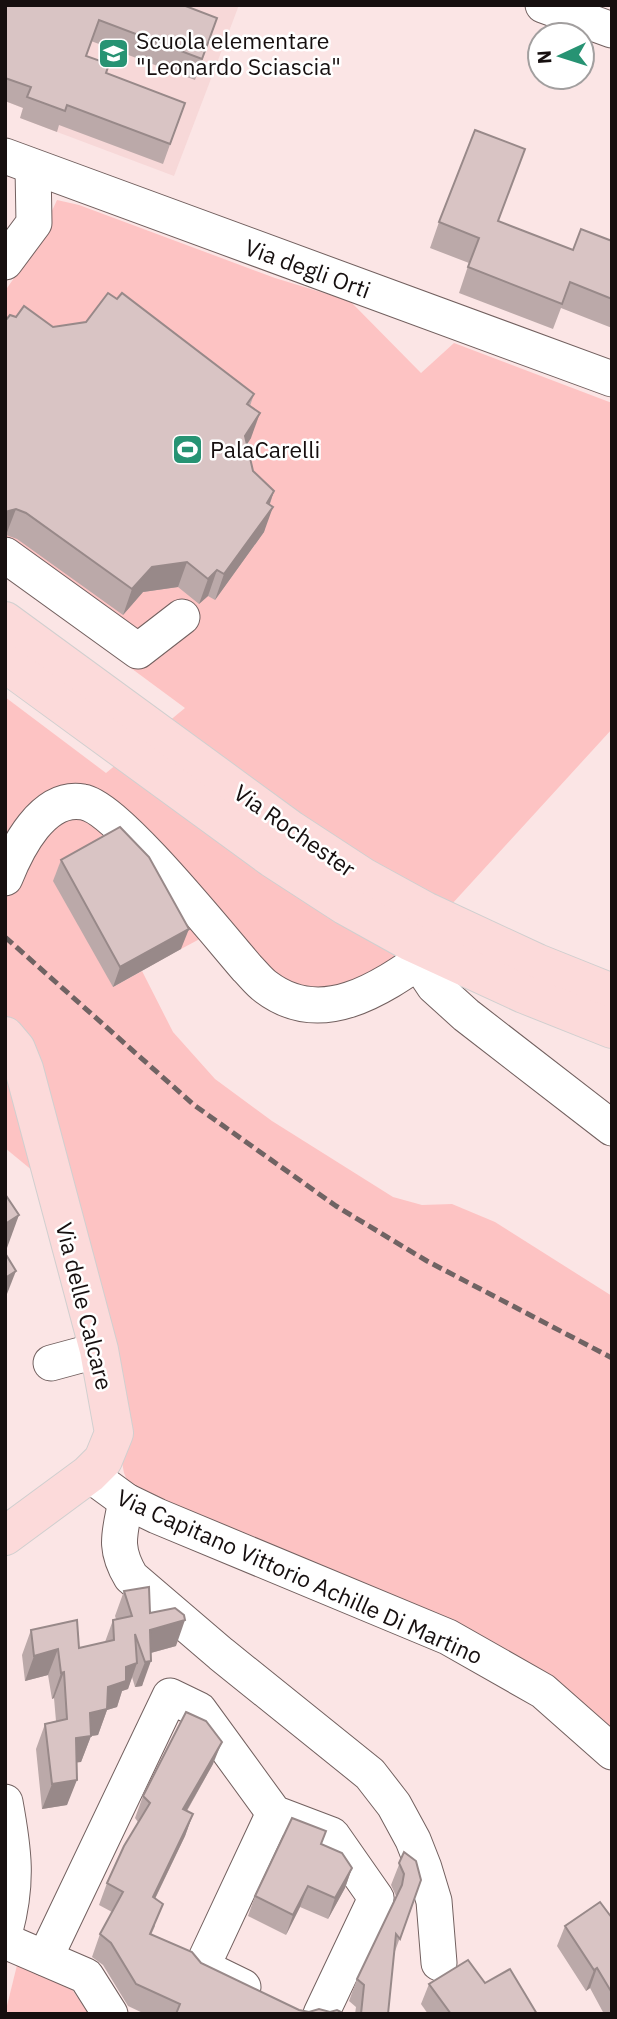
<svg xmlns="http://www.w3.org/2000/svg" width="617" height="2019" font-family="'IBM Plex Sans',sans-serif">
<style>
.built{fill:#f7d8d8}
.green{fill:#fdc3c3}
.lines{fill:none;stroke-linecap:round;stroke-linejoin:round}
.minor-casing{stroke:#72605f;stroke-width:37}
.major-casing{stroke:#d0cfcf;stroke-width:40}
.minor{stroke:#fff;stroke-width:35}
.major{stroke:#fcdada;stroke-width:38}
.rail{stroke:#706363;stroke-width:5;stroke-dasharray:10 5;stroke-linecap:butt}
.wall{fill:#bba9a9}
.shaded-wall{fill:#988989}
.building{fill:#d9c4c4;stroke:#988989;stroke-width:2}
.labels{text-anchor:middle;dominant-baseline:central;stroke-width:5;stroke-linejoin:round;paint-order:stroke}
.poi-label{font-size:23px;fill:#160f0f;stroke:#fff;text-anchor:start}
.street-label{font-size:23px;fill:#160f0f;stroke:#fff}
</style>
<rect width="100%" height="100%" fill="#fbe5e5"/>
<path class="built" d="M 5,5 L 239,5 L 174,176 L 20,118 L 23,108 L 5,101 Z"/>
<g class="green">
<path d="M 57,200 L 79,205 L 275,278 L 350,301 L 421,373 L 454,343 L 612,403 L 612,729 L 398,963 L 369,978 L 326,989 L 283,983 L 224,926 L 181,949 L 122,842 L 113,987 L 142,971 L 173,1032 L 215,1079 L 272,1121 L 393,1197 L 422,1205 L 452,1204 L 495,1222 L 612,1296 L 612,1729 C 562,1689 512,1653 457,1622 L 131,1489 L 124,1473 L 73,1204 L 5,1148 L 5,697 L 106,773 L 185,708 L 5,575 L 5,291 L 34,249 Z"/>
<path d="M 18,1961 L 64,1978 L 89,2014 L 5,2014 Z"/>
</g>
<g class="lines">
<defs>
<g id="minor">
<path d="M 543,5 L 612,30"/>
<path d="M 5,156 L 612,379"/>
<path d="M 5,262 L 34,223 L 33,167"/>
<path d="M 5,555 L 138,651 L 182,617"/>
<path d="M 5,878 C 17,848 43,795 83,802 C 116,807 220,937 247,968 C 253,974 259,982 266,987 C 324,1031 385,985 433,952"/>
<path d="M 418,962 L 434,986 L 466,1015 L 612,1128"/>
<path d="M 51,1363 L 99,1350"/>
<path d="M 89,1474 L 126,1501 L 157,1516 L 448,1637 L 543,1691 L 612,1752"/>
<path d="M 126,1501 C 120,1533 113,1547 131,1577 L 221,1654 L 370,1774 L 394,1805 L 413,1840 L 424,1868 L 434,1901 L 439,1963"/>
<path d="M 5,1802 C 14,1851 18,1882 5,1931"/>
<path d="M 5,1941 L 86,1976 L 110,2014"/>
<path d="M 45,1958 L 170,1696 L 199,1710 L 274,1813 L 332,1835 L 376,1898 L 321,2014"/>
<path d="M 243,1987 L 202,1967 L 274,1813"/>
</g>
<g id="major">
<path d="M 5,621 L 291,830 L 363,877 L 425,911 L 537,963 L 612,993"/>
<path d="M 5,663 L 272,858 L 346,906 L 409,941 L 524,994 L 612,1029"/>
<path d="M 5,1036 L 16,1049 L 24,1069 L 99,1350 L 114,1433 L 103,1460 L 89,1474 L 5,1536"/>
</g>
</defs>
<use href="#minor" class="minor-casing"/>
<use href="#major" class="major-casing"/>
<use href="#minor" class="minor"/>
<use href="#major" class="major"/>
<path class="rail" d="M 5,937 L 194,1105 L 336,1206 L 427,1261 L 612,1358"/>
</g>
<g class="wall">
<path d="M 5,5 L 217,18 L 195,80 L 91,41 L 86,56 L 106,73 L 185,103 L 163,164 L 59,125 L 57,132 L 20,118 L 23,108 L 5,101 Z"/>
<path d="M 498,221 L 573,250 L 612,241 L 612,328 L 561,308 L 553,329 L 459,293 L 469,263 L 430,248 L 439,222 Z"/>
<path d="M 53,327 L 254,394 L 250,406 L 251,438 L 247,444 L 253,471 L 274,491 L 270,504 L 264,532 L 215,600 L 208,596 L 199,604 L 178,587 L 143,592 L 123,615 L 17,539 L 6,535 Z"/>
<path d="M 61,860 L 181,949 L 113,987 L 53,881 Z"/>
<path d="M 124,1591 L 150,1613 L 176,1646 L 151,1653 L 142,1686 L 135,1687 L 132,1677 L 128,1689 L 122,1691 L 117,1707 L 107,1710 L 98,1735 L 91,1736 L 81,1762 L 76,1762 L 67,1805 L 42,1809 L 36,1749 L 45,1724 L 56,1721 L 54,1698 L 52,1699 L 48,1675 L 25,1681 L 22,1655 L 31,1630 L 79,1648 L 105,1642 L 113,1620 L 116,1619 L 115,1616 Z"/>
<path d="M 213,1764 L 187,1811 L 193,1814 L 185,1836 L 155,1899 L 155,1926 L 151,1935 L 201,1963 L 299,2010 L 309,2012 L 330,2012 L 345,2014 L 145,2014 L 128,2006 L 103,1965 L 92,1957 L 100,1934 L 112,1912 L 99,1905 L 107,1883 L 138,1822 L 135,1818 L 143,1796 Z"/>
<path d="M 322,1844 L 352,1868 L 345,1888 L 328,1919 L 300,1907 L 286,1935 L 248,1916 L 255,1896 Z"/>
<path d="M 404,1852 L 421,1880 L 394,1954 L 388,2014 L 355,2014 L 356,2007 L 349,2001 L 357,1979 L 395,1899 L 396,1896 L 391,1885 Z"/>
<path d="M 612,1918 L 612,2014 L 604,2014 L 590,1988 L 586,1991 L 557,1946 L 565,1926 Z"/>
<path d="M 485,1983 L 537,2014 L 428,2014 L 421,2004 L 429,1984 Z"/>
</g>
<g class="shaded-wall">
<path d="M 260,413 L 251,438 L 236,461 L 245,436 Z"/>
<path d="M 274,491 L 265,517 L 273,507 L 264,532 L 215,600 L 224,574 Z"/>
<path d="M 16,509 L 6,535 L 5,535 L 5,512 Z"/>
<path d="M 187,562 L 178,587 L 143,592 L 123,615 L 132,589 L 152,567 Z"/>
<path d="M 217,570 L 208,596 L 199,604 L 208,579 Z"/>
<path d="M 189,929 L 181,949 L 113,987 L 120,967 Z"/>
<path d="M 19,1215 L 7,1248 L 5,1249 L 5,1224 Z"/>
<path d="M 16,1271 L 5,1299 L 5,1278 Z"/>
<path d="M 185,1620 L 176,1646 L 143,1655 L 150,1630 Z"/>
<path d="M 58,1649 L 48,1675 L 25,1681 L 34,1656 Z"/>
<path d="M 151,1661 L 142,1686 L 135,1687 L 145,1662 Z"/>
<path d="M 137,1663 L 128,1689 L 122,1691 L 117,1707 L 107,1710 L 98,1735 L 91,1736 L 81,1762 L 66,1764 L 76,1738 L 90,1713 L 108,1687 L 126,1667 Z"/>
<path d="M 64,1672 L 54,1698 L 52,1699 L 61,1673 Z"/>
<path d="M 222,1742 L 213,1764 L 175,1831 L 183,1809 Z"/>
<path d="M 77,1780 L 67,1805 L 42,1809 L 52,1784 Z"/>
<path d="M 193,1814 L 185,1836 L 145,1919 L 153,1897 Z"/>
<path d="M 352,1868 L 345,1888 L 328,1919 L 335,1898 Z"/>
<path d="M 308,1886 L 300,1907 L 286,1935 L 293,1915 Z"/>
<path d="M 597,1968 L 590,1988 L 586,1991 L 594,1970 Z"/>
</g>
<g class="building">
<path d="M 5,5 L 183,5 L 217,18 L 202,59 L 99,20 L 86,56 L 109,64 L 106,73 L 185,103 L 170,144 L 67,105 L 65,111 L 27,97 L 31,87 L 5,78 Z"/>
<path d="M 475,130 L 525,149 L 498,221 L 573,250 L 581,229 L 612,241 L 612,299 L 570,282 L 562,304 L 468,267 L 479,238 L 439,222 Z"/>
<path d="M 108,293 L 117,299 L 122,293 L 254,394 L 247,404 L 260,413 L 245,436 L 253,471 L 274,491 L 267,503 L 273,507 L 224,574 L 217,570 L 208,579 L 187,562 L 152,567 L 132,589 L 26,513 L 16,509 L 5,512 L 5,321 L 10,315 L 16,317 L 24,306 L 53,327 L 86,322 Z"/>
<path d="M 120,827 L 149,857 L 189,929 L 120,967 L 61,860 Z"/>
<path d="M 5,1194 L 19,1215 L 5,1224 Z"/>
<path d="M 5,1253 L 16,1271 L 5,1278 Z"/>
<path d="M 149,1587 L 150,1613 L 175,1608 L 184,1615 L 185,1620 L 150,1630 L 151,1661 L 145,1662 L 135,1634 L 137,1663 L 126,1667 L 126,1681 L 108,1687 L 107,1709 L 90,1713 L 91,1736 L 76,1738 L 77,1780 L 52,1784 L 45,1724 L 67,1719 L 64,1672 L 61,1673 L 58,1649 L 34,1656 L 31,1630 L 77,1620 L 79,1648 L 114,1640 L 113,1620 L 132,1616 L 124,1591 Z"/>
<path d="M 186,1712 L 206,1721 L 222,1742 L 183,1809 L 193,1814 L 153,1897 L 163,1904 L 150,1934 L 192,1952 L 201,1963 L 299,2010 L 309,2012 L 319,2009 L 330,2012 L 337,2010 L 345,2014 L 176,2014 L 180,2004 L 136,1984 L 111,1943 L 100,1934 L 123,1892 L 107,1883 L 124,1846 L 150,1803 L 143,1796 Z"/>
<path d="M 292,1818 L 326,1831 L 321,1844 L 342,1853 L 352,1868 L 335,1898 L 308,1886 L 293,1915 L 255,1896 Z"/>
<path d="M 404,1852 L 416,1861 L 421,1880 L 400,1939 L 396,1934 L 388,2014 L 361,2014 L 364,1985 L 357,1979 L 402,1885 L 404,1874 L 399,1863 Z"/>
<path d="M 600,1902 L 612,1918 L 612,1993 L 597,1968 L 594,1970 L 565,1926 Z"/>
<path d="M 468,1960 L 485,1983 L 510,1969 L 537,2014 L 451,2014 L 429,1984 Z"/>
</g>
<defs>
<symbol id="school-square" viewBox="-11 -11 22 22"><rect x="-9" y="-9" width="18" height="18" rx="4" fill="#279373" stroke="#fff"/><path d="M0-5L7-2L0 1L-7-2ZM-4 1L0 2.5L4 1V4Q0 6-4 4Z" fill="#fff"/></symbol>
<symbol id="stadium-square" viewBox="-11 -11 22 22"><rect x="-9" y="-9" width="18" height="18" rx="4" fill="#279373" stroke="#fff"/><path d="M0-5a6.5 5 0 1 0 0 10a6.5 5 0 1 0 0-10ZM-3.5-1.8h7v3.6h-7Z" fill="#fff"/></symbol>
</defs>
<g fill-rule="evenodd">
<use href="#school-square" x="96" y="36" width="35" height="35"/>
<use href="#stadium-square" x="170" y="432" width="35" height="35"/>
</g>
<g class="labels">
<g class="poi-label">
<text x="136" y="40">Scuola elementare<tspan x="136" dy="26">"Leonardo Sciascia"</tspan></text>
<text x="210" y="449">PalaCarelli</text>
</g>
<g class="street-label">
<text transform="translate(308 268) rotate(20)">Via degli Orti</text>
<text transform="translate(295 830) rotate(35)">Via Rochester</text>
<text transform="translate(85 1306) rotate(76)">Via delle Calcare</text>
<text transform="translate(300 1576) rotate(24)">Via Capitano Vittorio Achille Di Martino</text>
</g>
</g>
<rect width="617" height="2019" fill="none" stroke="#160f0f" stroke-width="14"/>
<g transform="translate(561 56) rotate(266)"><circle r="33" fill="#ffffff" stroke="#a29f9f" stroke-width="2"/>
<path d="M0-5L12 26L0 18L-12 26Z" fill="#279373"/>
<text y="-10" font-size="19" font-weight="bold" text-anchor="middle" fill="#160f0f">N</text>
</g>
</svg>
